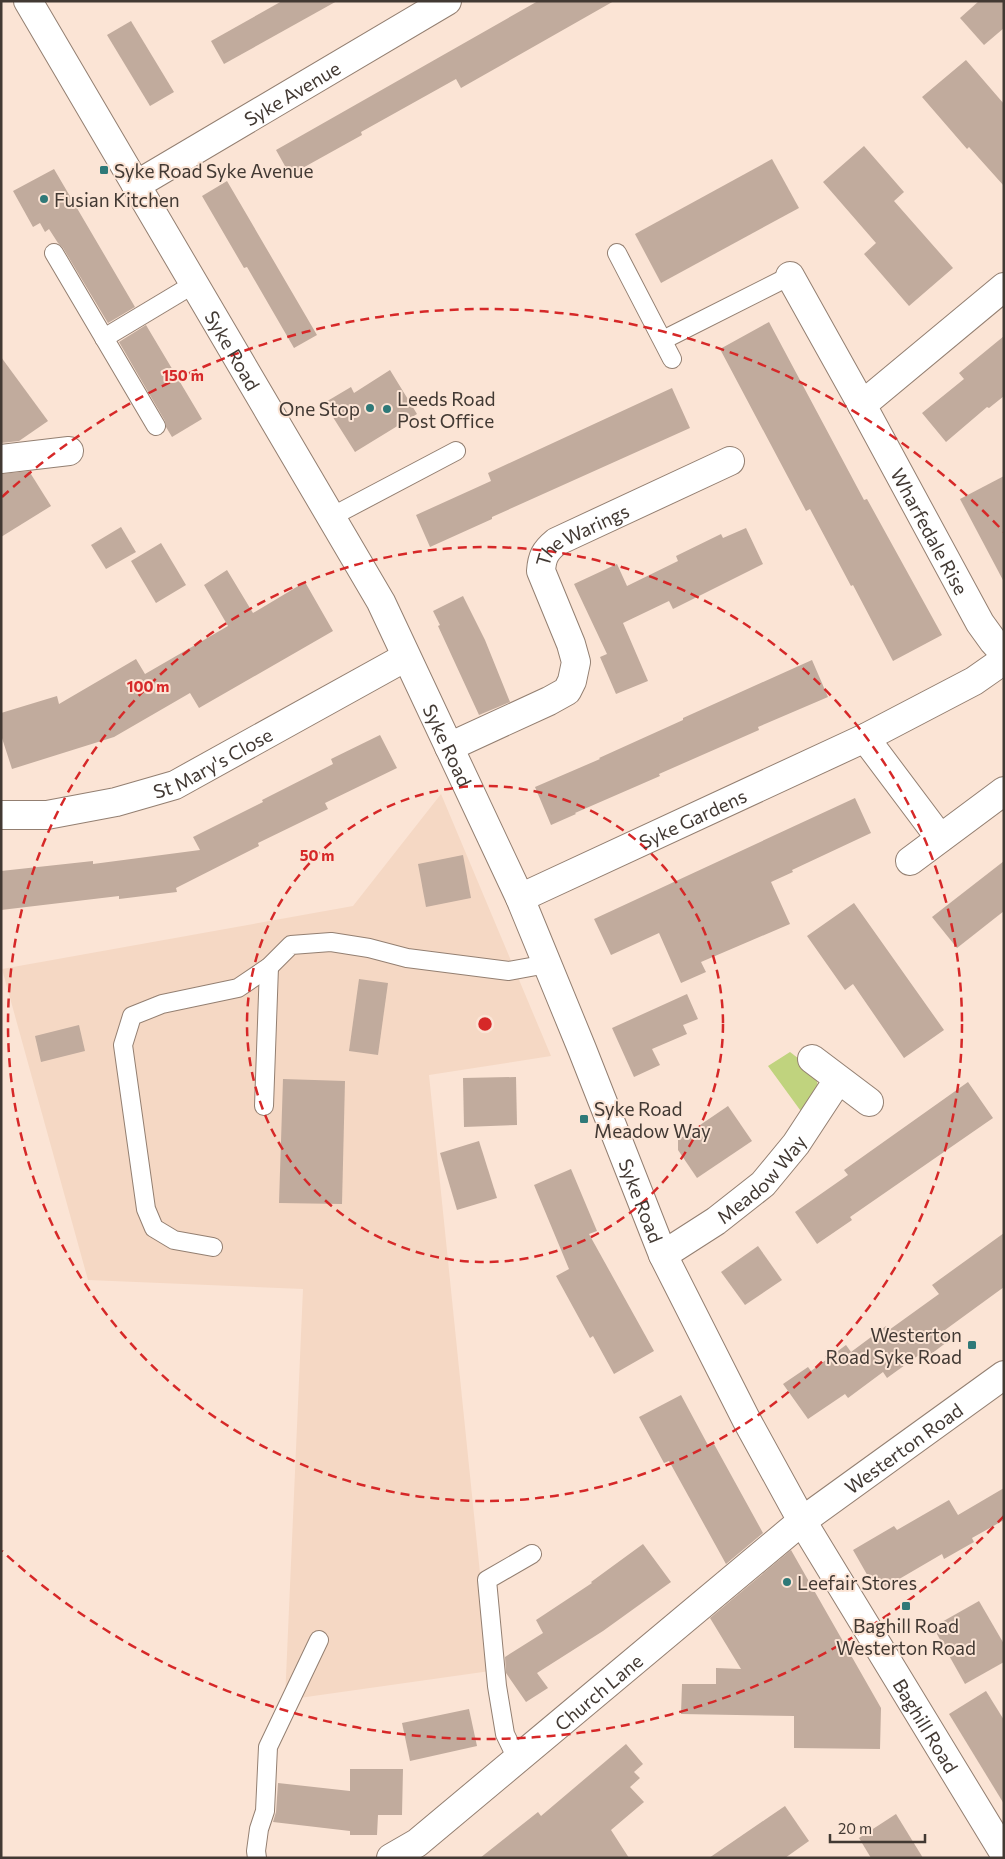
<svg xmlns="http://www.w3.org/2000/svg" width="1005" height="1859" font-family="Commissioner,sans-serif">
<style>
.built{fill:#f5d8c4}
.green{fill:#c0d37e}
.building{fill:#c1ab9d}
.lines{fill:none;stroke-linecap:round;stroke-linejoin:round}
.lane-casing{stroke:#937f71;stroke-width:20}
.street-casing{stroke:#937f71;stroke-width:30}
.secondary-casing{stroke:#937f71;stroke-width:30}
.lane{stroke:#fff;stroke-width:18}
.street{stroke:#fff;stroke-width:28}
.secondary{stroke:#fff;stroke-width:28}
.ring{fill:none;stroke:#d62828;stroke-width:2.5;stroke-dasharray:9 6}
.poi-dot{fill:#2f7978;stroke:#fbe4d5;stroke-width:2}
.labels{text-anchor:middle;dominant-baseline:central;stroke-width:4;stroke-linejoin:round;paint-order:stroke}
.street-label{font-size:19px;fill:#423933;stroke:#fbe4d5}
.poi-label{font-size:19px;fill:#423933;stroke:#fbe4d5;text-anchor:start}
.centre{fill:#d62828;stroke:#fbe4d5;stroke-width:2.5}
.ring-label{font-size:15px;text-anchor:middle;font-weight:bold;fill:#d62828;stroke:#fbe4d5;stroke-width:4;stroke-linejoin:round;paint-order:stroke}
</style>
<rect width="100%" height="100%" fill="#fbe4d5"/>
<path class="built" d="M 441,794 L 551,1056 L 429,1075 L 490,1671 L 285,1700 L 303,1289 L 88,1280 L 2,969 L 353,906 Z"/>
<path class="green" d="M 790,1052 C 802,1061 824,1076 816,1094 C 813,1101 807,1108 803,1114 L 768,1066 Z"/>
<g class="building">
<path d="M 282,1 L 337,1 L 224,64 L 211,41 Z"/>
<path d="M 538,1 L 614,1 L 461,88 L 456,79 L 361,132 L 362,135 L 290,175 L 276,150 Z"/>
<path d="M 979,1 L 1004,1 L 1004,28 L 984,45 L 960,18 Z"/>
<path d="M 131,21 L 174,92 L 150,106 L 107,35 Z"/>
<path d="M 966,60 L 1004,104 L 1004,186 L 969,147 L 967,149 L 922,97 Z"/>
<path d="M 864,146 L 904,192 L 894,201 L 953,268 L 909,306 L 864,254 L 876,243 L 823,182 Z"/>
<path d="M 772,159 L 799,208 L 661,283 L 635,234 Z"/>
<path d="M 54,169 L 135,307 L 108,323 L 63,248 L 58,243 L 49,229 L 45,232 L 40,223 L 33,227 L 13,191 Z"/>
<path d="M 227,181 L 317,335 L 294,348 L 247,267 L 244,268 L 202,196 Z"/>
<path d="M 769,322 L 864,500 L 867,499 L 942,635 L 893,661 L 853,585 L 851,586 L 810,509 L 806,511 L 720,349 Z"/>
<path d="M 146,325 L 202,419 L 172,437 L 166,427 L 165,421 L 119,342 Z"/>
<path d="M 1004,336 L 1004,396 L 989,408 L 987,407 L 946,442 L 922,413 L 964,379 L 959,373 Z"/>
<path d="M 1,357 L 48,421 L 19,441 L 1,443 Z"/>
<path d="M 390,370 L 417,414 L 355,452 L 324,403 L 351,387 L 354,393 Z"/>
<path d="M 672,388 L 690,428 L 492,517 L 492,519 L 430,547 L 416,515 L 491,481 L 488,473 Z"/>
<path d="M 29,471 L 51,506 L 1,537 L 1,474 Z"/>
<path d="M 1004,476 L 1004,582 L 960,499 Z"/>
<path d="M 121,527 L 136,552 L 106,569 L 91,545 Z"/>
<path d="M 746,528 L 763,564 L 673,609 L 669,601 L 623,623 L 648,681 L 616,694 L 600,657 L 607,654 L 574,584 L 617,564 L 627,586 L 678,561 L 676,556 L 721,534 L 723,538 Z"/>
<path d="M 161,543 L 186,585 L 156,603 L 131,561 Z"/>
<path d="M 227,570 L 253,613 L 305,582 L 333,631 L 199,708 L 190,693 L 114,737 L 12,769 L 1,735 L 1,713 L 57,696 L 59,704 L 136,659 L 145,674 L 228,626 L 204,585 Z"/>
<path d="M 463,596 L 485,640 L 510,702 L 479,715 L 438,626 L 440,625 L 433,611 Z"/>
<path d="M 812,660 L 828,697 L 758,727 L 759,730 L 659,774 L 660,776 L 575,813 L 576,814 L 551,825 L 535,787 L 600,759 L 599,758 L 683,720 L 683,718 Z"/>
<path d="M 380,735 L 397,768 L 325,803 L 328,809 L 258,843 L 259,846 L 176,888 L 177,892 L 119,899 L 119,896 L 1,910 L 1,871 L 93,861 L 93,864 L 200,850 L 193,837 L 263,802 L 262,800 L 333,764 L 331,759 Z"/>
<path d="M 855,798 L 871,833 L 792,870 L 793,872 L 771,882 L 790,924 L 701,962 L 706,972 L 681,983 L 659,933 L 611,955 L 594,919 Z"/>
<path d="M 463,855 L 471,898 L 426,907 L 418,864 Z"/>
<path d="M 1004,861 L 1004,911 L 957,948 L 932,917 Z"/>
<path d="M 854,903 L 944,1030 L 904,1058 L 853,984 L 845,990 L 807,936 Z"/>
<path d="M 359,979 L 388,983 L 378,1055 L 349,1051 Z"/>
<path d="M 687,994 L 698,1019 L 683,1025 L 687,1034 L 652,1049 L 660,1065 L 634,1077 L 612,1028 Z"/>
<path d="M 79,1025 L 85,1051 L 41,1062 L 35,1036 Z"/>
<path d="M 516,1077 L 517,1125 L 464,1127 L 463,1078 Z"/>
<path d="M 283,1079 L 345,1081 L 342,1204 L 279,1203 Z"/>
<path d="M 968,1082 L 993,1118 L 850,1217 L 852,1220 L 817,1244 L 795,1212 L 848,1175 L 844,1170 Z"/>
<path d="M 728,1106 L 752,1141 L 697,1178 L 678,1150 L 678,1140 Z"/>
<path d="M 479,1141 L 497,1198 L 457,1210 L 440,1153 Z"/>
<path d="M 571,1169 L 597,1231 L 589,1234 L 654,1351 L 614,1374 L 593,1336 L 590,1338 L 556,1276 L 569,1269 L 534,1185 Z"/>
<path d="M 1004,1233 L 1004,1287 L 945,1330 L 951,1339 L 927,1357 L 923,1352 L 887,1378 L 883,1372 L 848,1398 L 845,1394 L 808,1419 L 783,1384 L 808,1367 L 811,1371 L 846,1345 L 851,1352 L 886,1326 L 889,1330 L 939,1294 L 932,1285 Z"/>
<path d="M 758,1246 L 782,1280 L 745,1305 L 721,1272 Z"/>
<path d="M 681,1395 L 709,1447 L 714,1444 L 763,1533 L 726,1564 L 669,1461 L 664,1463 L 639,1417 Z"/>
<path d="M 1004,1488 L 1004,1520 L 972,1538 L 974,1542 L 944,1559 L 942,1554 L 877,1592 L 853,1550 L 894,1526 L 897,1530 L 949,1500 L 958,1515 Z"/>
<path d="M 643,1544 L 671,1582 L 603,1631 L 537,1673 L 548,1688 L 526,1702 L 506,1673 L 505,1657 L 543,1633 L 536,1620 L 592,1583 L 591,1582 Z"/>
<path d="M 791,1550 L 881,1708 L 880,1749 L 794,1748 L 794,1716 L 681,1714 L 682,1684 L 716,1684 L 716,1668 L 741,1669 L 710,1618 Z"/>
<path d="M 979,1601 L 1004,1644 L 1004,1662 L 965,1684 L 933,1627 Z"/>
<path d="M 986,1691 L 1004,1720 L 1004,1804 L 949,1714 Z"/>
<path d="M 469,1709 L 477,1746 L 410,1761 L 402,1723 Z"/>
<path d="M 626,1744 L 643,1764 L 634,1772 L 640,1778 L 630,1787 L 644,1802 L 611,1830 L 629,1858 L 480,1858 L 538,1812 L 541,1816 Z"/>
<path d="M 350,1769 L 403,1769 L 402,1815 L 378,1815 L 377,1835 L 350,1835 L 350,1831 L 273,1822 L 276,1812 L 278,1783 L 350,1791 Z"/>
<path d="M 785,1806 L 809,1841 L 785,1858 L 709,1858 Z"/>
<path d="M 896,1814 L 923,1858 L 871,1858 L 859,1838 Z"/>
</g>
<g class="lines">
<defs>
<g id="lane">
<path d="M 54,253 L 156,426"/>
<path d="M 617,253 L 672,359"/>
<path d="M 104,338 L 194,284"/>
<path d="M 663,340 L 790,276"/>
<path d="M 331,517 L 456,451"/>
<path d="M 264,1106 L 269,967"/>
<path d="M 213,1247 L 174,1240 L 154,1228 L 146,1209 L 123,1045 L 132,1016 L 162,1004 L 238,988 L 269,967 L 291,945 L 331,942 L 369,948 L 407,958 L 509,971 L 547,964"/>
<path d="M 517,1759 L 505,1734 L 497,1686 L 487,1580 L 532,1554"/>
<path d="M 257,1858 L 256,1851 L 259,1829 L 265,1811 L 268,1747 L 319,1640"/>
</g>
<g id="street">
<path id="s1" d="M 136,185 L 447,1"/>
<path id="s2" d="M 790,276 L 862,405 L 980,623 L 993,641 L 1004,653"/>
<path d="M 862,405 L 1004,287"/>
<path d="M 1,459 L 69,451"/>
<path d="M 865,738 L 940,838"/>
<path id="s3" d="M 449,747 L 549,701 L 567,691 L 572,681 L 576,662 L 571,644 L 541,571 C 542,557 545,551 556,542 L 730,461"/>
<path id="s4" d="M 1,815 L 47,815 L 116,802 L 175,785 L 406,657"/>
<path d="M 910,861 L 1004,791"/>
<path id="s5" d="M 520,898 L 865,738 L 974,681 L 1004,660"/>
<path d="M 812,1059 L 869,1102"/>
<path id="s6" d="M 663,1255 L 716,1221 L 763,1184 L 796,1144 L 838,1080"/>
<path id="s7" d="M 391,1858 L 417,1843 L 802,1521"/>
</g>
<g id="secondary">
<path id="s8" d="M 28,1 L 381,602 L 520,898 L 582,1049 L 663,1255 L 746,1419 L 802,1521 L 1004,1853"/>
<path id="s9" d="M 802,1521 L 1004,1375"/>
</g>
</defs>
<use href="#lane" class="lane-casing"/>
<use href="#street" class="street-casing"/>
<use href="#secondary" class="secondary-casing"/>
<use href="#lane" class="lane"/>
<use href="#street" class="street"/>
<use href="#secondary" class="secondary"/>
</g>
<g class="ring">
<circle cx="485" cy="1024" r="238"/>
<circle cx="485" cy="1024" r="477"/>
<path d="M1004 1516A715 715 0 0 1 2 1551M2 497A715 715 0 0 1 1004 532"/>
</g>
<g class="poi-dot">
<rect x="99" y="165" width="10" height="10" rx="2.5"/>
<circle cx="44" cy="199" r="5"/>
<circle cx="370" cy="408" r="5"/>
<circle cx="387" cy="409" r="5"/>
<rect x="579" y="1114" width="10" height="10" rx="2.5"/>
<rect x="967" y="1340" width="10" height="10" rx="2.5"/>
<circle cx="787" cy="1582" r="5"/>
<rect x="901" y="1601" width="10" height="10" rx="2.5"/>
</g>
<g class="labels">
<g class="street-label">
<text stroke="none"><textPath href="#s1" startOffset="181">Syke Avenue</textPath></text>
<text stroke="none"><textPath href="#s8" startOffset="405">Syke Road</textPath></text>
<text stroke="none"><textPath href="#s2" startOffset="291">Wharfedale Rise</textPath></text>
<text stroke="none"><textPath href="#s3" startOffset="318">The Warings</textPath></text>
<text stroke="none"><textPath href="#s8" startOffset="855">Syke Road</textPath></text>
<text stroke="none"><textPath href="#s4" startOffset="221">St Mary's Close</textPath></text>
<text stroke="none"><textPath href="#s5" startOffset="190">Syke Gardens</textPath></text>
<text stroke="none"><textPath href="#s6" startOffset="125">Meadow Way</textPath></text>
<text stroke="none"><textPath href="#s8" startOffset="1350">Syke Road</textPath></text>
<text stroke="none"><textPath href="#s9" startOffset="125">Westerton Road</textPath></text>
<text stroke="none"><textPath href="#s7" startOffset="266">Church Lane</textPath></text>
<text stroke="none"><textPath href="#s8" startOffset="1948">Baghill Road</textPath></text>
</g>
<g class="poi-label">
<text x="114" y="170">Syke Road Syke Avenue</text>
<text x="54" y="199">Fusian Kitchen</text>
<text x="397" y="398">Leeds Road<tspan x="397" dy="22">Post Office</tspan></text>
<text x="360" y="408" text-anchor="end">One Stop</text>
<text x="594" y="1108">Syke Road<tspan x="594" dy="22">Meadow Way</tspan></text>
<text x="962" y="1334" text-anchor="end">Westerton<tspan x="962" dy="22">Road Syke Road</tspan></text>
<text x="797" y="1582">Leefair Stores</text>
<text x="906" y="1625" text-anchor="middle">Baghill Road<tspan x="906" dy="22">Westerton Road</tspan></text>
</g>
</g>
<circle cx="485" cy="1024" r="8" class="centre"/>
<g class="ring-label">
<text x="183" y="381">150 m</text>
<text x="148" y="692">100 m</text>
<text x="317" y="861">50 m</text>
</g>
<rect width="1005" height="1859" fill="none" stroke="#423933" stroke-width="5"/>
<path d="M830 1834v8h95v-8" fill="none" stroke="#423933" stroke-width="2.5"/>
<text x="838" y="1834" font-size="15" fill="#423933" stroke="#fbe4d5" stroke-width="4" paint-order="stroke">20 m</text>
</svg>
